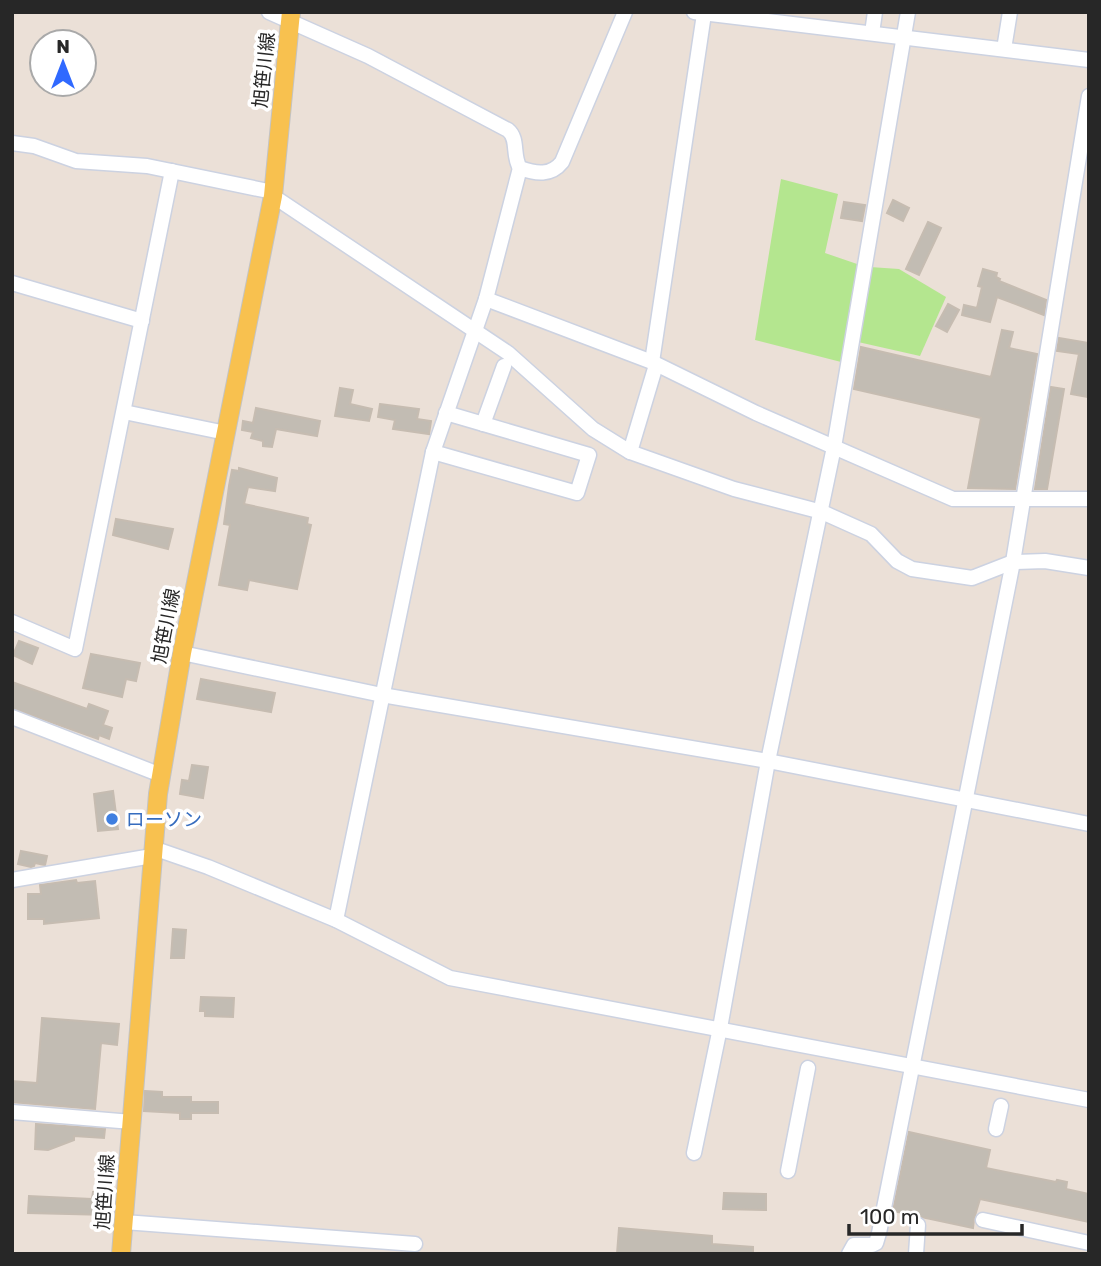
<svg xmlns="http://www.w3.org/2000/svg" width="1101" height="1266" font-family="Rubik,'Noto Sans JP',sans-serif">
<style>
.green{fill:#b4e68f}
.building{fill:#c2bcb3;stroke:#c6bcb1;stroke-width:2}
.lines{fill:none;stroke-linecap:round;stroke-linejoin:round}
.minor-casing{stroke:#ccd2e1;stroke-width:17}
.major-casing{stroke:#c3c3c3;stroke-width:20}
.minor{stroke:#fff;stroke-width:14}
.major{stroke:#f8c14f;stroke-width:18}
.shop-dot{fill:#3f7fe0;stroke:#fff;stroke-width:2.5}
.labels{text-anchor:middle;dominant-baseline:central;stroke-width:7;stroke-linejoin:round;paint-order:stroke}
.street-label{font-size:19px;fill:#272727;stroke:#fff}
.shop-label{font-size:19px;fill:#366cbe;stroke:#fff;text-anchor:start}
</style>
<rect width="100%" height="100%" fill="#ebe0d7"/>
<g class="green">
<path d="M 781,179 L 838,194 L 825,253 L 860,265 L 845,363 L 755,340 Z"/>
<path d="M 870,267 L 899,269 L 946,297 L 920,356 L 858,342 Z"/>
</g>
<g class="building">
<path d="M 893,200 L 909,208 L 903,221 L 887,213 Z"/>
<path d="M 844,202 L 865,205 L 862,221 L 841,218 Z"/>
<path d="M 928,222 L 941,228 L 919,275 L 906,269 Z"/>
<path d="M 983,269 L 997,273 L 996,277 L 1000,279 L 999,281 L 1046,300 L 1044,315 L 997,297 L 990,322 L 962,315 L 964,305 L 977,308 L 982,287 L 978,286 Z"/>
<path d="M 948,304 L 959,310 L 947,332 L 936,326 Z"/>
<path d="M 1002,330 L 1013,332 L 1009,348 L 1037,354 L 1015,489 L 968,488 L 981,418 L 854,389 L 861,347 L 991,377 Z"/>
<path d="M 1059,338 L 1089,343 L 1088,397 L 1071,394 L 1079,354 L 1057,351 Z"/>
<path d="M 1051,387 L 1064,389 L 1047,489 L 1035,489 Z"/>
<path d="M 340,388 L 353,390 L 350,404 L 372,409 L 369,421 L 335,416 Z"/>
<path d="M 380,404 L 419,409 L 417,419 L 431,421 L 429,434 L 393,429 L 395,420 L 378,417 Z"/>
<path d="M 256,408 L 320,421 L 317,436 L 276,429 L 272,447 L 263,446 L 263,441 L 251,438 L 253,432 L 242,430 L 243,421 L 253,423 Z"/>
<path d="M 239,468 L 277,478 L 275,491 L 248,487 L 244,504 L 308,518 L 307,524 L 311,525 L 297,589 L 249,580 L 247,590 L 219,585 L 230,525 L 224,524 L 229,486 L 232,470 L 239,471 Z"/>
<path d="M 116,519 L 173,529 L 168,549 L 113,535 Z"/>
<path d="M 19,641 L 38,648 L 32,664 L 13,655 Z"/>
<path d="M 91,654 L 140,663 L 136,681 L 126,679 L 122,697 L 83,688 Z"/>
<path d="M 201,679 L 275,693 L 271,712 L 197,699 Z"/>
<path d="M 12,682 L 87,709 L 89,704 L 108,711 L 103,725 L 112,728 L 109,739 L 99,735 L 98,739 L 12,708 Z"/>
<path d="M 192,765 L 208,767 L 203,798 L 180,794 L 182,780 L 189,781 Z"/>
<path d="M 113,791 L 118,829 L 98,831 L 94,794 Z"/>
<path d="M 21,851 L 47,856 L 45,865 L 35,863 L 34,866 L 31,867 L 18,864 Z"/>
<path d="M 76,880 L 77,883 L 95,881 L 99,918 L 44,924 L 44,919 L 28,919 L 28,894 L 41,894 L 40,885 Z"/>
<path d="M 173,929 L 186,930 L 184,958 L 171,958 Z"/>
<path d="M 201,997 L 234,998 L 233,1017 L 205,1016 L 205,1011 L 200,1011 Z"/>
<path d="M 42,1018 L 119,1024 L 117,1045 L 101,1043 L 95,1109 L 12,1102 L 12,1081 L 37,1083 Z"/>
<path d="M 145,1091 L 162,1092 L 162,1097 L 191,1097 L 191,1102 L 218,1102 L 218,1113 L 191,1113 L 191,1119 L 180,1119 L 180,1113 L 144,1111 Z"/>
<path d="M 36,1124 L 105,1129 L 104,1138 L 74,1136 L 74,1140 L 48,1150 L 35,1149 Z"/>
<path d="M 909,1132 L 990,1150 L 986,1168 L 1056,1182 L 1057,1180 L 1067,1182 L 1066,1189 L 1089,1194 L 1089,1222 L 980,1199 L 974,1219 L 973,1228 L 893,1211 Z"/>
<path d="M 93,1192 L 110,1193 L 109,1215 L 28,1213 L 29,1196 L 92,1199 Z"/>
<path d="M 724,1193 L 766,1194 L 766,1210 L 723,1209 Z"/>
<path d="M 619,1228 L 712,1236 L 712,1244 L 753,1247 L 753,1254 L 617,1254 Z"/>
</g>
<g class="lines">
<defs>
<g id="minor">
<path d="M 269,12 L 368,56 L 508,130 C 519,139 512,156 520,168 C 536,174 551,176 562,162 L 625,12"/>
<path d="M 694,12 L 1089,60"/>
<path d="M 872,33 L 875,12"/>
<path d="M 1004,49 L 1010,12"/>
<path d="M 12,143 L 34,146 L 76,161 L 147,166 L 273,192"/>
<path d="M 273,196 L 508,353 L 593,429 L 630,452 L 734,489 L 822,512 L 871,534 L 897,561 L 912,569 L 972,578 L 1013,562 L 1045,561 L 1089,568"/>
<path d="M 12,283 L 142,321"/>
<path d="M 486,299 L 652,362 L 756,413 L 953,499 L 1089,499"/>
<path d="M 652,362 L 704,14"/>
<path d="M 124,412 L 226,433"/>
<path d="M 483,424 L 504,366"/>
<path d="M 433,452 L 577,493 L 589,455 L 446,413"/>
<path d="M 630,452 L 656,365"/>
<path d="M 12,622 L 75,649 L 172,171"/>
<path d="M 182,653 L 382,695 L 768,761 L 1089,824"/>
<path d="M 12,717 L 161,775"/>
<path d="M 153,848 L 208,867 L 336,920 L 450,978 L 1089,1100"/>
<path d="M 12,880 L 152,856"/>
<path d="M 336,920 L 433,452 L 486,299 L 520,168"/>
<path d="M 12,1112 L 132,1122"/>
<path d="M 996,1129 L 1001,1106"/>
<path d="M 694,1153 L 720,1028 L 768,761 L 834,447 L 908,12"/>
<path d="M 788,1171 L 808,1068"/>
<path d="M 983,1220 L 1089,1243"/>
<path d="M 124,1222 L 415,1244"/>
<path d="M 849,1254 L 854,1245 L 872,1245 L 876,1243 L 879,1233 L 1013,562 L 1089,96"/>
<path d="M 916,1254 L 918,1225"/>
</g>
<path id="major" d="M 121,1254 L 158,794 L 182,653 L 273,196 L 291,12"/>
</defs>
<use href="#minor" class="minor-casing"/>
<use href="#major" class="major-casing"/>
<use href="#minor" class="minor"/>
<use href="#major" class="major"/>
</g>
<circle class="shop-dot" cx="112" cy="819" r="7"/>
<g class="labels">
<g class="street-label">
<text transform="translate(264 70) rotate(-84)">旭笹川線</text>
<text transform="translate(166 626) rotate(-79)">旭笹川線</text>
<text transform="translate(105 1192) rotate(-86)">旭笹川線</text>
</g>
<g class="shop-label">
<text x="126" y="819">ローソン</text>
</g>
</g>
<rect width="1101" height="1266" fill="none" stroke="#272727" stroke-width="28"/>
<g transform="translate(63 63)"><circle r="33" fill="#ffffff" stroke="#a9a9a9" stroke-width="2"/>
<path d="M0-5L12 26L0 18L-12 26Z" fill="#3069ff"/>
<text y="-10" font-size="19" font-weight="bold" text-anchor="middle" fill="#272727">N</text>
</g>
<path d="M849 1224v10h173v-10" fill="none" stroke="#272727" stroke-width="3.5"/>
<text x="860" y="1224" font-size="21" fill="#272727" stroke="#ffffff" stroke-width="5" paint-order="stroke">100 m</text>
</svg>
